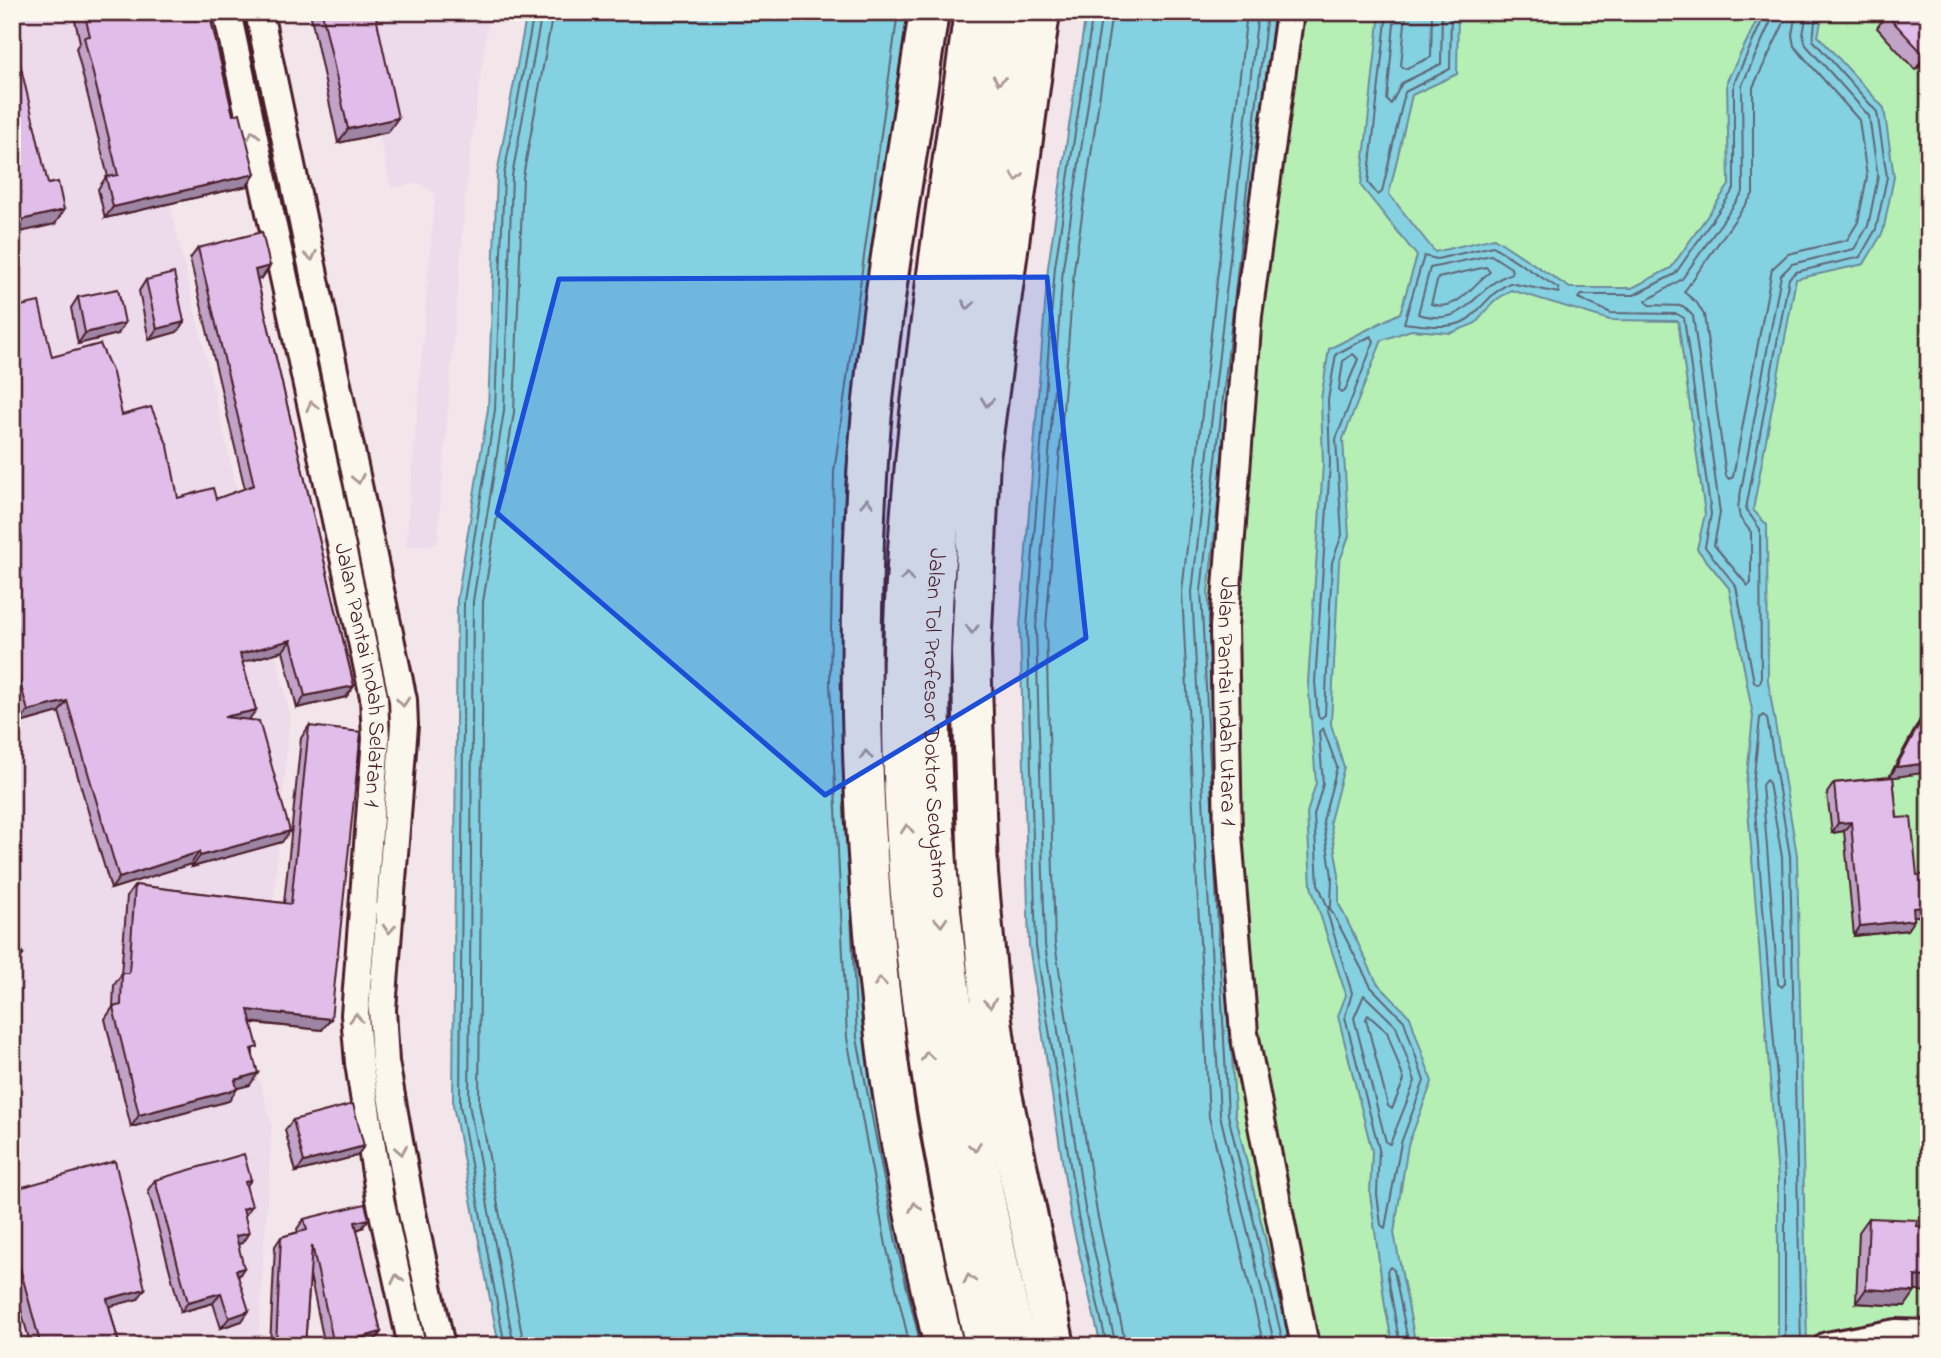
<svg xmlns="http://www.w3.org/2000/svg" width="1941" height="1358" font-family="'Indie Flower',sans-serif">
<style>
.built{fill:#eddaea}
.green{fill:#b5efb4;stroke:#808770;stroke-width:2}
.water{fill:#84d1e2;stroke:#6d8a99;stroke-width:2}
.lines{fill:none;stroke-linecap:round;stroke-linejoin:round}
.shore{stroke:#616674;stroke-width:2}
.minor-casing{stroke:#4a1f2b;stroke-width:32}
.highway-casing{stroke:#4a1f2b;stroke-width:44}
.minor{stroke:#fbf7ec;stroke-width:26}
.highway{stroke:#fbf7ec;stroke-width:38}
.wall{fill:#c1a3c8;stroke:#4a1f2b;stroke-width:2}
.shaded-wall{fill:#9d85a3;stroke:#4a1f2b;stroke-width:2}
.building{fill:#e0bee9;stroke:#4a1f2b;stroke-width:2}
.oneway{stroke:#ab9695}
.marked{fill:#1d4ed8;fill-opacity:0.2;stroke:#1d4ed8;stroke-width:5;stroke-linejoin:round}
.labels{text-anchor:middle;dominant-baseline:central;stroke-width:5;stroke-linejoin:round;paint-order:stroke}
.street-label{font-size:23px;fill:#4a1f2b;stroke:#fbf7ec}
</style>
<rect width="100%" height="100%" fill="#f3e6eb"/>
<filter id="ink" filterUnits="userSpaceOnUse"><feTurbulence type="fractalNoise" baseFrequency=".0143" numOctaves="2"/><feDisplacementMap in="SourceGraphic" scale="14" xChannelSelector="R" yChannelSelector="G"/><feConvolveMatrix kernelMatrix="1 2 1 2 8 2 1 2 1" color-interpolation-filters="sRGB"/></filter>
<g filter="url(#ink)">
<g class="built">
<path d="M 12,12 L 106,12 L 169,201 L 290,715 L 263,1017 L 244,1023 L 272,1126 L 258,1346 L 12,1346 Z"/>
<path d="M 353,12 L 489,12 L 467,176 L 437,544 L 406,547 L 435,194 L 420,183 L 391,188 Z"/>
</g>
<path class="green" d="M 1274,12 L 1929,12 L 1929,1346 L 1291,1346 L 1235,1114 L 1208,592 Z"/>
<g class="water">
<path d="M 527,12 L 924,12 L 857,683 L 937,1346 L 499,1346 L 453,1105 L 457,600 L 488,409 L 497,174 Z"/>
<path d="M 1086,12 L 1274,12 L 1208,592 L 1235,1114 L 1291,1346 L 1101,1346 L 1071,1218 L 1029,946 L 1020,627 L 1048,267 Z"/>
<path d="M 1380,12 L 1458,12 L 1457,74 L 1412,95 L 1389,194 L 1435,252 L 1494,238 L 1570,288 L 1632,288 L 1671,268 L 1729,185 L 1727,81 L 1761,12 L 1823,12 L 1818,36 L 1884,108 L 1894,177 L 1883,232 L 1864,264 L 1796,279 L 1753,510 L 1767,525 L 1768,681 L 1797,855 L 1807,1346 L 1778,1346 L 1778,1178 L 1746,785 L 1753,716 L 1729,588 L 1697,549 L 1705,514 L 1678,321 L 1610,320 L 1511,290 L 1493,302 L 1476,323 L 1451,333 L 1411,330 L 1382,340 L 1343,439 L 1349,536 L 1339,563 L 1331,724 L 1344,767 L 1330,821 L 1339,875 L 1339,904 L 1377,983 L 1410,1017 L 1432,1082 L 1408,1145 L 1394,1233 L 1416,1346 L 1393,1346 L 1385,1306 L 1370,1194 L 1372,1151 L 1338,1016 L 1346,995 L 1311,886 L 1307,813 L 1316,783 L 1308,682 L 1323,464 L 1321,399 L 1329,349 L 1400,313 L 1417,256 L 1361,186 Z"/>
</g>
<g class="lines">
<g class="shore">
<path d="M 898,12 L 834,472 L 830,683 L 847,1038 L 886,1245 L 910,1346"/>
<path d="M 1093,12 L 1055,267 L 1027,628 L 1036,946 L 1078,1216 L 1107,1346"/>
<path d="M 1102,12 L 1063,268 L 1036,628 L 1045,945 L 1086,1215 L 1116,1346"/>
<path d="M 1112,12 L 1074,270 L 1046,628 L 1055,944 L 1097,1213 L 1126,1346"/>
<path d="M 1247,12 L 1182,592 L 1209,1117 L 1264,1346"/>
<path d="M 1258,12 L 1192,592 L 1220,1115 L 1275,1346"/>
<path d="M 1387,12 L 1368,183 L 1378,195 L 1382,192 L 1405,92 L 1450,69 L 1451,12"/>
<path d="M 1395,12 L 1387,100 L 1391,104 L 1402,83 L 1441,64 L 1442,12"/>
<path d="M 1406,12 L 1401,66 L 1405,69 L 1431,57 L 1432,12"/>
<path d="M 1766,12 L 1734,83 L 1734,189 L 1675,274 L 1634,295 L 1581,295 L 1578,298 L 1611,313 L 1677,314 L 1684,318 L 1711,514 L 1705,547 L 1736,586 L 1754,682 L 1758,684 L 1761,681 L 1760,529 L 1746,509 L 1789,278 L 1796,272 L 1860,257 L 1876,229 L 1887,177 L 1877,112 L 1813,40 L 1816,12"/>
<path d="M 1775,12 L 1742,85 L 1743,192 L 1682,279 L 1646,301 L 1649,305 L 1683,306 L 1693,316 L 1720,513 L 1714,545 L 1748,586 L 1751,583 L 1751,532 L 1740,518 L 1738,507 L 1781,275 L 1792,264 L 1854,249 L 1868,226 L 1878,177 L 1869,116 L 1806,45 L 1803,35 L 1807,12"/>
<path d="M 1786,12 L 1783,25 L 1753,87 L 1753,194 L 1684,292 L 1697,303 L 1704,315 L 1726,476 L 1729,479 L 1733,477 L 1772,269 L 1788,254 L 1847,240 L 1858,222 L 1867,177 L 1859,120 L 1794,46 L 1792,35 L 1796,12"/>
<path d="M 1493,246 L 1558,288 L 1559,293 L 1510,283 C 1493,291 1486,303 1473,315 C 1457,332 1424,325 1404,323 L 1424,256 L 1437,259 Z"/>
<path d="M 1491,255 L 1511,268 L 1512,273 C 1470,288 1471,329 1418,314 L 1430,268 Z"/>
<path d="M 1486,267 L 1490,272 C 1470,286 1458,313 1431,304 L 1438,278 Z"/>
<path d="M 1371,336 L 1374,341 L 1336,439 L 1342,535 L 1332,562 L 1325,715 L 1321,718 L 1318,716 L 1315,682 L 1330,464 L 1328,400 L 1336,354 Z"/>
<path d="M 1353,354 L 1358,359 L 1345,391 L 1341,393 L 1339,389 L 1343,361 Z"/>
<path d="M 843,527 L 848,445"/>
<path d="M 1323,728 L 1337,767 L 1323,821 L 1332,876 L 1331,905 L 1328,908 L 1318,884 L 1314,815 L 1323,784 L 1319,732 Z"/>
<path d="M 1766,780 L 1769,783 L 1782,857 L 1785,983 L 1782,987 L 1778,984 L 1762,785 Z"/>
<path d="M 1213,822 L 1201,591 L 1267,12"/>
<path d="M 1214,850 L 1228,1115 L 1284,1346"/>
<path d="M 1330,908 L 1371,987 L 1404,1021 L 1424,1081 L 1401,1143 L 1385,1228 L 1381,1225 L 1377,1194 L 1379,1149 L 1345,1017 L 1352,993 L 1327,912 Z"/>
<path d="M 851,915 L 857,1038 L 896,1243 L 921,1346"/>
<path d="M 1364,995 L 1396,1026 L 1415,1081 L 1390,1144 L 1386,1142 L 1354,1018 Z"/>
<path d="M 1368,1015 L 1387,1032 L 1404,1080 L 1392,1109 L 1388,1106 L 1366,1019 Z"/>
<path d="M 505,1346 L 460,1105 L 464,601 L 495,410 L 504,175 L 534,12"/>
<path d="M 514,1346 L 469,1104 L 473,601 L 504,411 L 512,176 L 542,12"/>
<path d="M 524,1346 L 479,1103 L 483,602 L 514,412 L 523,177 L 553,12"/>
<path d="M 1400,1346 L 1387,1271 L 1390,1267 L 1394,1270 L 1409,1346"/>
<path d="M 1785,1346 L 1785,1177 L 1753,785 L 1760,718 L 1763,715 L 1767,718 L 1790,856 L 1801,1346"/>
</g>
<defs>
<g id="minor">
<path id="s1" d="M 227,12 L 374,697 L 376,739 L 355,1015 L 359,1063 L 380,1199 L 412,1346"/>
<path d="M 259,12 L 403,700 L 404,725 L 382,1009 L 385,1062 L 411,1208 L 441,1346"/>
<path id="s2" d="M 1290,12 L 1248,315 L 1224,627 L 1228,834 L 1244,1033 L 1305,1346"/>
<path d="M 1827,1346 L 1896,1333 L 1929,1334"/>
</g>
<g id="highway">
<path d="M 929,12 C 907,161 878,311 868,461 C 856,648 861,841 884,1027 C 896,1134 919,1241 944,1346"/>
<path d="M 974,12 C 941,244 903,476 902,711 C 902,925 936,1137 985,1346"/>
<path id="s3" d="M 1008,12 C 993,122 978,231 963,341 C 952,423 939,506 934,589 C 918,845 959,1098 1017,1346"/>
<path d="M 1040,12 L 980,458 L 971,652 L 978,874 L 990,1005 L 1002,1094 L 1055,1346"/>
</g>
</defs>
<use href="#minor" class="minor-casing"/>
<use href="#highway" class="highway-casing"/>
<use href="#minor" class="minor"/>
<use href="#highway" class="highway"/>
</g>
<g class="wall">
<path d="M 73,12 L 209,12 L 233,115 L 255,174 L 247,186 L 105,218 L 98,189 L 106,177 L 108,177 L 76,48 L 80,42 Z"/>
<path d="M 310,12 L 375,12 L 388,132 L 338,143 Z"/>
<path d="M 1888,12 L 1929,59 L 1915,70 L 1877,28 Z"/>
<path d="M 198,248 L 270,266 L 262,278 L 257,279 L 354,686 L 346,697 L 297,708 L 283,651 L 242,662 L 256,710 L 248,720 L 282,842 L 192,867 L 191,864 L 111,889 L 59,712 L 20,723 L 12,694 L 12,308 L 52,357 L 122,415 L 178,498 L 216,499 L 245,489 L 190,259 Z"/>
<path d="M 146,280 L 177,332 L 149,340 L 139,291 Z"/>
<path d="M 78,297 L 118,334 L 78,344 L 71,308 Z"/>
<path d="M 1929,703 L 1929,772 L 1893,777 L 1897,818 L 1914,917 L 1907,930 L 1854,936 L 1844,831 L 1832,833 L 1827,793 L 1834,783 L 1889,777 Z"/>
<path d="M 309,726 L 322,1030 L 252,1023 L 253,1054 L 250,1085 L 237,1088 L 229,1101 L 131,1127 L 105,1019 L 113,1007 L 114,985 L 121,975 L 127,896 L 135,885 L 284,903 L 301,738 Z"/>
<path d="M 293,1120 L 364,1146 L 357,1156 L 296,1172 L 285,1130 Z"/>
<path d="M 155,1180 L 251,1180 L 246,1187 L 242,1243 L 238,1244 L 238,1277 L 242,1321 L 221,1328 L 213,1303 L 181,1312 L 148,1190 Z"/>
<path d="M 12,1190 L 138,1299 L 109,1306 L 119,1344 L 141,1346 L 31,1346 L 12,1278 Z"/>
<path d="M 1869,1218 L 1915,1291 L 1905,1306 L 1856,1303 L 1859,1232 Z"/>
<path d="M 304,1219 L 362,1228 L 357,1230 L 381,1332 L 374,1342 L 359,1346 L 325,1346 L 310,1275 L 305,1346 L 270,1346 L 275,1246 L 281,1237 L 298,1232 L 297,1229 Z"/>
</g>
<g class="shaded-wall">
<path d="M 1929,53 L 1929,59 L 1915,70 L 1925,56 Z"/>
<path d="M 398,118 L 388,132 L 338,143 L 348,129 Z"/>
<path d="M 255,174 L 247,186 L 105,218 L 113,207 Z"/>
<path d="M 64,210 L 55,224 L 12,234 L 12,222 Z"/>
<path d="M 270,266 L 262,278 L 247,281 L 255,270 Z"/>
<path d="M 184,322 L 177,332 L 149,340 L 157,329 Z"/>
<path d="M 125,323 L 118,334 L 78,344 L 85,333 Z"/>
<path d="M 291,640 L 283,651 L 232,665 L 240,654 Z"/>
<path d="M 354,686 L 346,697 L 297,708 L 305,696 Z"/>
<path d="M 67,701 L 59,712 L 20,723 L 28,711 Z"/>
<path d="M 256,710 L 248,721 L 224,717 Z"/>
<path d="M 1929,763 L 1929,772 L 1889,778 L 1896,767 Z"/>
<path d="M 1851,822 L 1844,831 L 1832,833 L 1838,823 Z"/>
<path d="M 290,831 L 282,842 L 192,867 L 200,856 Z"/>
<path d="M 199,852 L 191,864 L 111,889 L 119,878 Z"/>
<path d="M 1929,906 L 1929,915 L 1906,917 L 1913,908 Z"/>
<path d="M 1914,920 L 1907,930 L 1854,936 L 1860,926 Z"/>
<path d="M 23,955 L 16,966 L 12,967 L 12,959 Z"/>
<path d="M 248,1010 L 331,1019 L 322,1030 L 240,1021 Z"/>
<path d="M 258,1073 L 250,1085 L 227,1091 L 235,1080 Z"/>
<path d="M 237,1089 L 229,1101 L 131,1127 L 139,1115 Z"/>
<path d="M 364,1146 L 357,1156 L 296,1172 L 304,1162 Z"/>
<path d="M 252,1206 L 244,1217 L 243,1209 Z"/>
<path d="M 369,1219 L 362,1228 L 348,1232 L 355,1222 Z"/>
<path d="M 249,1233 L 242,1243 L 229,1247 L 236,1236 Z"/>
<path d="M 20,1268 L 12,1278 L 12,1270 Z"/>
<path d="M 244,1268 L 237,1279 L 236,1270 Z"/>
<path d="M 1915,1276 L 1929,1277 L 1929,1292 L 1905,1290 Z"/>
<path d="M 145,1289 L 138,1299 L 100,1309 L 107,1299 Z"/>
<path d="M 1866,1289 L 1915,1292 L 1905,1306 L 1856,1303 Z"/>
<path d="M 221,1293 L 213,1303 L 181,1312 L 188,1302 Z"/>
<path d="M 249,1311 L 242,1321 L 221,1328 L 229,1318 Z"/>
<path d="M 381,1332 L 374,1342 L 359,1346 L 333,1346 Z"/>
</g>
<g class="building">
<path d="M 84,12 L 209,12 L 233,115 L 240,113 L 255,174 L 113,207 L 106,177 L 118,175 L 84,37 L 90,36 Z"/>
<path d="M 322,12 L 375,12 L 398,118 L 348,129 Z"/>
<path d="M 1888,12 L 1929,12 L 1929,53 L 1925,56 L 1886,14 Z"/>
<path d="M 12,29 L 48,184 L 58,182 L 64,210 L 12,222 Z"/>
<path d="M 262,232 L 270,266 L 255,270 L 354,686 L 305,696 L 291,640 L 240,654 L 256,710 L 224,717 L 259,721 L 290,831 L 200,856 L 199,852 L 119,878 L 67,701 L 28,711 L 12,654 L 12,549 L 16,548 L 14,540 L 22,538 L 12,502 L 12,308 L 39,302 L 52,357 L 100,344 L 113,373 L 122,415 L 151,407 L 168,446 L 178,498 L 213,488 L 216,499 L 254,485 L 198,248 Z"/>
<path d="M 174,273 L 184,322 L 157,329 L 146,280 Z"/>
<path d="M 118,289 L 125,323 L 85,333 L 78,297 Z"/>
<path d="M 1929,706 L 1929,763 L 1896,767 Z"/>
<path d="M 309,726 L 361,732 L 331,1019 L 248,1010 L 258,1047 L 251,1049 L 258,1073 L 235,1080 L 237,1089 L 139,1115 L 113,1007 L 121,1005 L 122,973 L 129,973 L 135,885 L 291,904 Z"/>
<path d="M 1893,777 L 1897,818 L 1911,817 L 1917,875 L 1929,874 L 1929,906 L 1913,908 L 1914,920 L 1860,926 L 1851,822 L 1838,823 L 1834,783 Z"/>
<path d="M 12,920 L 23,955 L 12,959 Z"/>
<path d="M 353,1104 L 364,1146 L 304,1162 L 293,1120 Z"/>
<path d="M 244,1154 L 251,1180 L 245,1182 L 252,1206 L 243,1209 L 249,1233 L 236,1236 L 244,1268 L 236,1270 L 249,1311 L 229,1318 L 221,1293 L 188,1302 L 155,1180 Z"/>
<path d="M 115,1161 L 145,1289 L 107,1299 L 119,1344 L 139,1339 L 141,1346 L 41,1346 L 20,1268 L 12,1270 L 12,1190 Z"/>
<path d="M 365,1204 L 369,1219 L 355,1222 L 381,1332 L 334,1345 L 312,1245 L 305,1346 L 276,1346 L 281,1237 L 307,1230 L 304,1219 Z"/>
<path d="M 1869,1218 L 1918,1220 L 1917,1226 L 1929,1227 L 1929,1277 L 1915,1276 L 1915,1292 L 1866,1289 Z"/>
<path d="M 235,1340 L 237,1346 L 214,1345 Z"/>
</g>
<defs><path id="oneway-chevron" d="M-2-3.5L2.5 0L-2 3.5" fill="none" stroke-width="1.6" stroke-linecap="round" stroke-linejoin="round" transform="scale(1.75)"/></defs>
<g class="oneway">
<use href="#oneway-chevron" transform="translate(999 80) rotate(98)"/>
<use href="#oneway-chevron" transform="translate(253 135) rotate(-102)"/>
<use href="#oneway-chevron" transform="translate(1017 177) rotate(98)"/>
<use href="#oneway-chevron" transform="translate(311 256) rotate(78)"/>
<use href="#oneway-chevron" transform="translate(968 305) rotate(98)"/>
<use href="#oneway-chevron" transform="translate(987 402) rotate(97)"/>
<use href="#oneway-chevron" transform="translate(312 406) rotate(-102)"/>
<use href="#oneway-chevron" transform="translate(358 479) rotate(78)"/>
<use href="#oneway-chevron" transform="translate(867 503) rotate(-88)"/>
<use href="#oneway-chevron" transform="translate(907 577) rotate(-86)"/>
<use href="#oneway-chevron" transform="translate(972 629) rotate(92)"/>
<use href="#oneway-chevron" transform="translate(403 702) rotate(85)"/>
<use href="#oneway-chevron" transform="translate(866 755) rotate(-92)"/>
<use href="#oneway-chevron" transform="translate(907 829) rotate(-94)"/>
<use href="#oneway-chevron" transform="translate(941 922) rotate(86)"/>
<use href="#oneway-chevron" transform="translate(389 929) rotate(94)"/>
<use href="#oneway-chevron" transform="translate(880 982) rotate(-95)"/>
<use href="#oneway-chevron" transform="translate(990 1003) rotate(84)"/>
<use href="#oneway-chevron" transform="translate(356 1018) rotate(-91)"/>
<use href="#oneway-chevron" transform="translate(927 1056) rotate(-97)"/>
<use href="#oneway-chevron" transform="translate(975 1147) rotate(79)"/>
<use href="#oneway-chevron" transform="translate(401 1150) rotate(80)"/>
<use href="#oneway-chevron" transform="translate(915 1207) rotate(-101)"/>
<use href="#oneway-chevron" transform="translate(397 1279) rotate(-102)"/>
<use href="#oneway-chevron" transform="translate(969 1279) rotate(-103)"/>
</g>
</g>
<path class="marked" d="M 1047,277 L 1086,638 L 825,795 L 497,513 L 559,279 Z"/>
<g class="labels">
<g class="street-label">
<text stroke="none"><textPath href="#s1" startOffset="677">Jalan Pantai Indah Selatan 1</textPath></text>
<text stroke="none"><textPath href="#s2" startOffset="693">Jalan Pantai Indah Utara 1</textPath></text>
<text stroke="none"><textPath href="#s3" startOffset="716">Jalan Tol Profesor Doktor Sedyatmo</textPath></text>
</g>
</g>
<rect width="1941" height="1358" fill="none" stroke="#fbf7ec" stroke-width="42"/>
<rect x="21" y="21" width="1899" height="1316" fill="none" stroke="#4a1f2b" stroke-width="2.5" filter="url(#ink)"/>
</svg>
